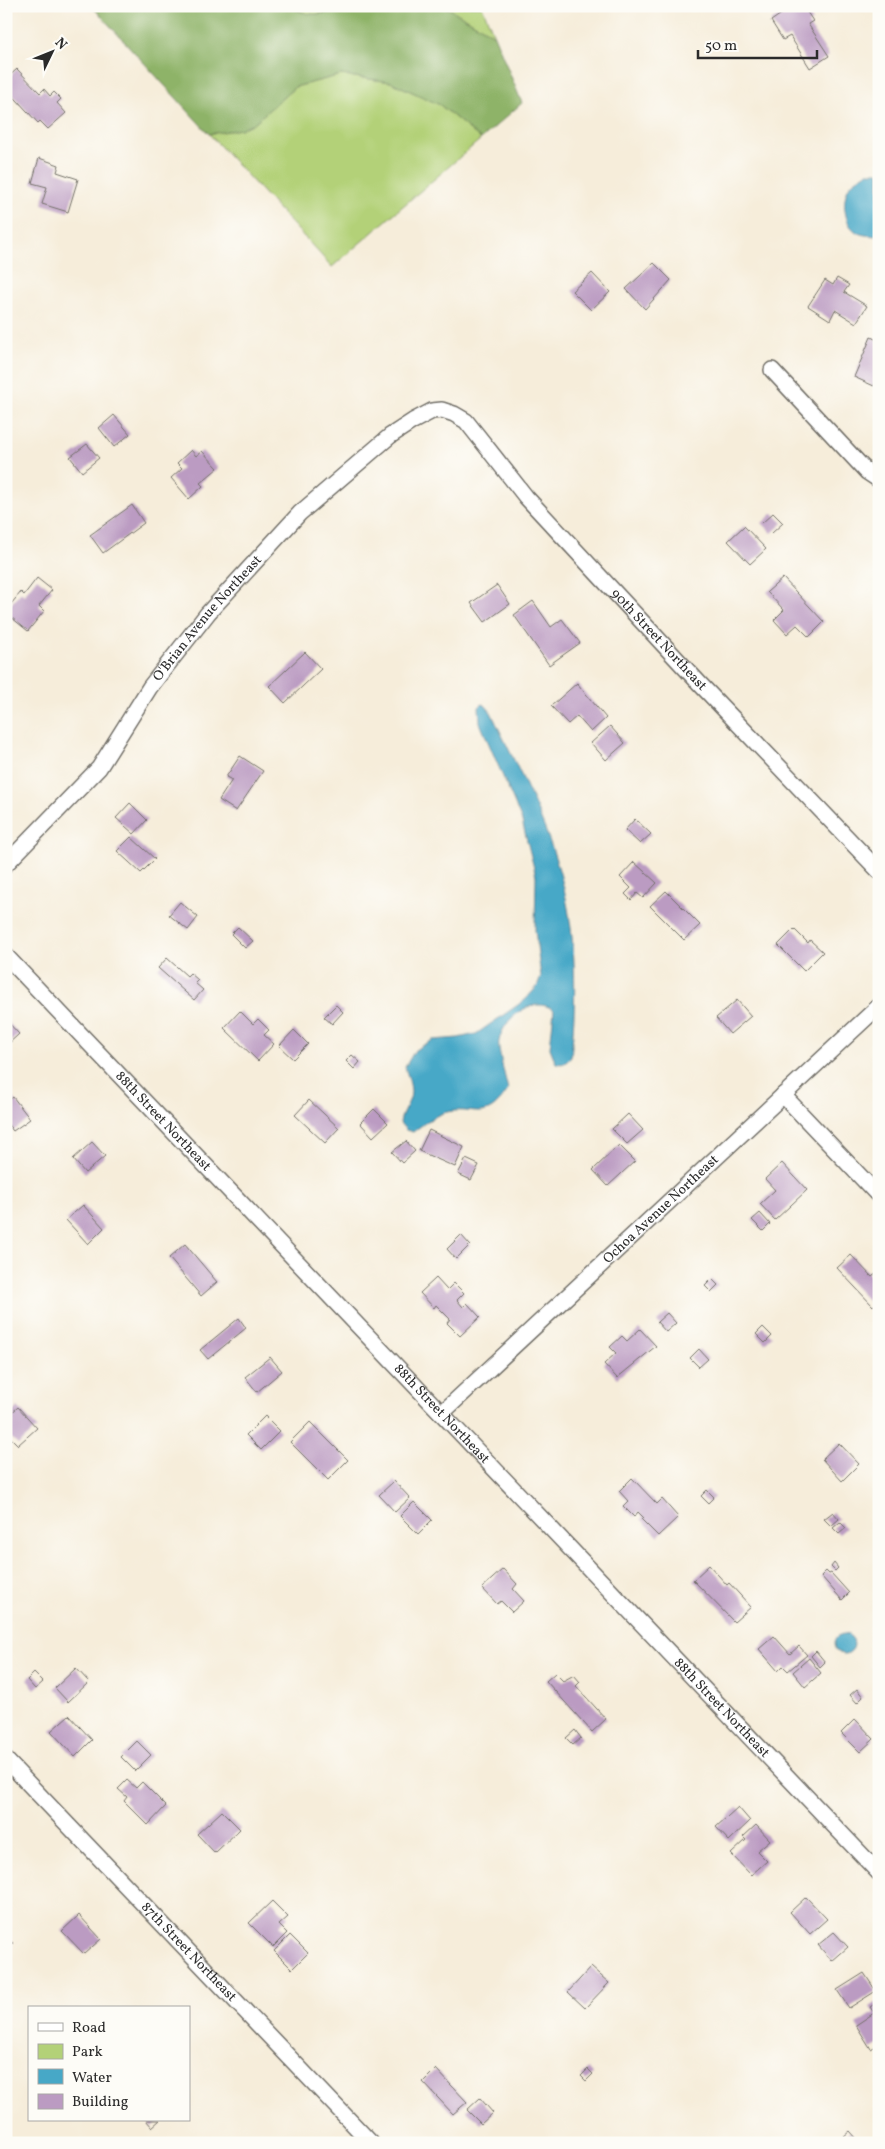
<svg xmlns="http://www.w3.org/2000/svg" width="885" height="2149" font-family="Vollkorn,serif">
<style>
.green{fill:#b3d178;stroke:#6f7e52}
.forest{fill:#8eb368;stroke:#5c6f4a}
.water{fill:#47a8c7;stroke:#396a79}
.building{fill:#bb9bc2}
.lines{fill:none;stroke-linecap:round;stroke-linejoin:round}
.street-casing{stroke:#726f68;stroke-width:18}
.street{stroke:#fff;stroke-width:15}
.labels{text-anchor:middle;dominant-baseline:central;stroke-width:5;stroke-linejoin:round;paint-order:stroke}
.street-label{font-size:14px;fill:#2b2b2b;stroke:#fdfcf7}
</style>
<rect width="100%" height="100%" fill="#fdfcf7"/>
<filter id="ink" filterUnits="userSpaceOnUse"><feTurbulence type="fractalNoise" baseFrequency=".02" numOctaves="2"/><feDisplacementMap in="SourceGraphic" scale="10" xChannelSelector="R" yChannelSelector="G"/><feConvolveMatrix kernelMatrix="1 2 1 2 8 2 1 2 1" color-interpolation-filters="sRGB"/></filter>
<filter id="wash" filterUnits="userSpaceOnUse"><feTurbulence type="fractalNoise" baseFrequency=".0096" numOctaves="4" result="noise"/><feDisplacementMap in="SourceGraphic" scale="20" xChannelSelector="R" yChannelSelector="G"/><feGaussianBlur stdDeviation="1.12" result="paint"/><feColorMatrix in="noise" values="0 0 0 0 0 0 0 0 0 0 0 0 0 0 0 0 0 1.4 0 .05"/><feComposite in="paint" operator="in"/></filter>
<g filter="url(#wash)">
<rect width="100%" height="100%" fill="#f6edda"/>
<g class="green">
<path d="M 290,6 L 343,6 C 321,16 311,18 290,6 Z"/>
<path d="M 442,6 L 482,6 L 494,35 L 448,8 Z"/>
<path d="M 341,75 L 391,82 L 440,105 L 481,139 L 332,267 L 209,134 L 240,129 L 254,123 L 295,87 Z"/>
</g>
<path class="forest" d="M 92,6 L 290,6 C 311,18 321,16 343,6 L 442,6 L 448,8 L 494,35 L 522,103 L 481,139 L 440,105 L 391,82 L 341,75 L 295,87 L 254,123 L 240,129 L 209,134 Z"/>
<g class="water">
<path d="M 868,172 L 879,172 L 879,235 L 876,236 C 869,235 860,236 854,230 C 843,221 841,194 852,183 C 856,179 863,176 868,172 Z"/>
<path d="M 482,704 L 485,705 L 491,712 C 519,772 553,833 566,898 C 577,951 576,1004 571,1057 C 566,1063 563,1065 556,1063 L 550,1048 L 554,1010 C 533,994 503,1019 499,1041 C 497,1048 506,1080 508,1090 C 484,1127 475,1104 443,1113 C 432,1117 422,1125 413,1132 L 406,1130 L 400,1123 C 401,1112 411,1103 411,1092 C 411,1084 407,1074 405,1067 L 415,1050 L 433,1040 L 458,1038 L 476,1034 L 525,1000 L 537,987 L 541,977 L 535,930 L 536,876 L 522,821 L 480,723 L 479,707 Z"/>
<circle cx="844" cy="1644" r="10"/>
</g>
<g id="blocks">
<g class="building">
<path d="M 793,6 L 803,6 L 813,21 L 808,24 L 829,56 L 810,68 L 790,36 L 783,40 L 771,21 Z"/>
<path d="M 17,69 L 40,93 L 44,89 L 50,96 L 54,92 L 61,99 L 57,103 L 66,113 L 48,129 L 40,121 L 38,123 L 6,88 L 6,79 Z"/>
<path d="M 39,158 L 59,165 L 57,172 L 78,179 L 68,212 L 42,204 L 47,187 L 32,183 Z"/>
<path d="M 6,226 L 11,238 L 6,240 Z"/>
<path d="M 654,263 L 671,280 L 645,309 L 626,289 Z"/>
<path d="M 592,273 L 610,292 L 591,310 L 572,291 Z"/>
<path d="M 837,278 L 849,285 L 844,292 L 867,306 L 856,323 L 835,310 L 830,320 L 808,306 L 825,280 L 833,285 Z"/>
<path d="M 871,337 L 879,341 L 879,376 L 874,386 L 854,377 Z"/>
<path d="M 114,415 L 130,434 L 114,447 L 99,428 Z"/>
<path d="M 87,444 L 99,458 L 82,472 L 70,457 Z"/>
<path d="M 191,450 L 196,456 L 202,451 L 218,468 L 200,483 L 203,486 L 189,499 L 171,478 L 182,468 L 177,463 Z"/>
<path d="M 132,505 L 144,523 L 103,553 L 90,535 Z"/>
<path d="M 773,513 L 783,523 L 772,533 L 762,523 Z"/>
<path d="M 744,526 L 766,549 L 750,564 L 728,541 Z"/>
<path d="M 37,578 L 52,590 L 39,606 L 44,611 L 28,631 L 6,613 L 6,610 L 21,592 L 24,595 Z"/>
<path d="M 783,578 L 824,622 L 809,637 L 797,625 L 787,634 L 774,620 L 784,610 L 767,592 Z"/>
<path d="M 497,585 L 510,604 L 485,622 L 471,603 Z"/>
<path d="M 533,601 L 551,627 L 562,619 L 580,643 L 549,665 L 514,615 Z"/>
<path d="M 305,652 L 321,669 L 285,703 L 269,686 Z"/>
<path d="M 577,683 L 606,718 L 591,732 L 577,716 L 568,724 L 551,706 Z"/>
<path d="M 610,726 L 625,743 L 606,760 L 591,743 Z"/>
<path d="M 240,756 L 263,771 L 236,811 L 219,800 L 232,780 L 226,777 Z"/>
<path d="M 130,803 L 147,820 L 134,834 L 116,818 Z"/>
<path d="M 635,819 L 651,834 L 640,844 L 625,830 Z"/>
<path d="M 131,837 L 155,859 L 141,873 L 117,851 Z"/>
<path d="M 634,862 L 657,883 L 643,898 L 637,893 L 631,900 L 625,894 L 631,888 L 620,877 Z"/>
<path d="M 666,891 L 700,925 L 684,940 L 650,906 Z"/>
<path d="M 180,902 L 198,917 L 188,930 L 169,915 Z"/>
<path d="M 238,927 L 253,941 L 245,948 L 231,934 Z"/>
<path d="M 794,929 L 808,943 L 810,940 L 823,952 L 804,971 L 778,945 Z"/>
<path d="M 167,958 L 187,976 L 190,973 L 198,980 L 195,983 L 203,990 L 194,1000 L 158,968 Z"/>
<path d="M 737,1000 L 751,1016 L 730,1034 L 716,1018 Z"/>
<path d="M 336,1005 L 343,1012 L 332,1024 L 324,1017 Z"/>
<path d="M 240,1011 L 253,1024 L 258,1019 L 269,1030 L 264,1035 L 274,1044 L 258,1061 L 224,1028 Z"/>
<path d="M 6,1020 L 19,1034 L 6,1046 Z"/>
<path d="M 294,1030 L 308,1044 L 293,1059 L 279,1046 Z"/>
<path d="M 352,1055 L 360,1062 L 354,1069 L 346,1061 Z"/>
<path d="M 13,1097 L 30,1119 L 13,1131 L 6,1122 L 6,1102 Z"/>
<path d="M 309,1100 L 339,1128 L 325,1143 L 295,1115 Z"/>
<path d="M 374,1109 L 388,1123 L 373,1137 L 360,1123 Z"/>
<path d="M 628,1114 L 643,1130 L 627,1144 L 612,1129 Z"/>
<path d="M 429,1130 L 464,1147 L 455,1167 L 419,1151 Z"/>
<path d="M 406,1141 L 415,1151 L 402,1163 L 392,1152 Z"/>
<path d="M 92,1142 L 105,1156 L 85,1173 L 73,1159 Z"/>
<path d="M 619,1145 L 635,1161 L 608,1186 L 593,1170 Z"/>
<path d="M 466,1159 L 479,1165 L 471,1180 L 458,1174 Z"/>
<path d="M 782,1163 L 807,1190 L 775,1220 L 760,1204 L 775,1190 L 765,1179 Z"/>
<path d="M 83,1205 L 104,1228 L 88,1244 L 66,1220 Z"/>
<path d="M 760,1213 L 770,1224 L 763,1231 L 752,1220 Z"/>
<path d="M 461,1235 L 470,1245 L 456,1259 L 447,1249 Z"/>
<path d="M 185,1244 L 217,1282 L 201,1296 L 169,1258 Z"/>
<path d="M 851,1255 L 872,1277 L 879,1271 L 879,1301 L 873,1306 L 837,1268 Z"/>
<path d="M 436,1278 L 447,1290 L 454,1283 L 464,1293 L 457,1300 L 463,1307 L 467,1303 L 480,1317 L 460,1336 L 447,1323 L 450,1319 L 436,1305 L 434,1308 L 420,1293 Z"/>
<path d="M 712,1279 L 718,1285 L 711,1292 L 705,1286 Z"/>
<path d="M 667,1313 L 676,1323 L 666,1332 L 657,1322 Z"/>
<path d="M 239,1318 L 246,1328 L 208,1359 L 200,1350 Z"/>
<path d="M 763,1327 L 772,1336 L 765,1343 L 756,1334 Z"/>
<path d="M 640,1329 L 656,1346 L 617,1378 L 604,1364 L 616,1353 L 610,1347 L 622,1336 L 627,1341 Z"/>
<path d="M 699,1349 L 708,1359 L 699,1367 L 690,1358 Z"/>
<path d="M 270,1357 L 282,1371 L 257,1392 L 245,1377 Z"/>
<path d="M 18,1407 L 37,1428 L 18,1445 L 6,1433 L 6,1418 Z"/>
<path d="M 265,1416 L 280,1431 L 261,1450 L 246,1435 Z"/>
<path d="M 310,1422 L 348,1460 L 328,1480 L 290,1442 Z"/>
<path d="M 839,1443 L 859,1464 L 842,1481 L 822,1459 Z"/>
<path d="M 632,1478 L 657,1504 L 662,1499 L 678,1517 L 658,1536 L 641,1519 L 643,1517 L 638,1512 L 634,1517 L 623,1506 L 628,1501 L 619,1491 Z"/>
<path d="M 394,1481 L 410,1498 L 395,1512 L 379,1495 Z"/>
<path d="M 707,1490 L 714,1497 L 708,1503 L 701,1496 Z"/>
<path d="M 414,1502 L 432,1520 L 418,1534 L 400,1516 Z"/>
<path d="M 833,1512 L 839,1519 L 831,1526 L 824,1519 Z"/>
<path d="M 840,1522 L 846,1528 L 839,1534 L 833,1528 Z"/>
<path d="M 834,1563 L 838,1568 L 835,1571 L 831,1567 Z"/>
<path d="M 709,1565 L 727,1585 L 729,1583 L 751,1607 L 734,1622 L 693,1580 Z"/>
<path d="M 503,1569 L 517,1584 L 513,1589 L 524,1601 L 512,1612 L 501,1601 L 497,1604 L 482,1588 Z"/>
<path d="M 826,1571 L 829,1574 L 831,1573 L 849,1593 L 842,1600 L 821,1576 Z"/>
<path d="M 774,1636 L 790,1654 L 799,1646 L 807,1655 L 788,1671 L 783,1666 L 778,1671 L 759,1649 Z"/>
<path d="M 816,1651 L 825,1662 L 820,1667 L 811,1656 Z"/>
<path d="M 809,1658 L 821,1673 L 805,1687 L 793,1672 Z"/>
<path d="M 76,1668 L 89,1682 L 68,1702 L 55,1688 Z"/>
<path d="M 34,1673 L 43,1682 L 35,1689 L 27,1680 Z"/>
<path d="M 555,1673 L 563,1681 L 574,1675 L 580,1682 L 576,1686 L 606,1719 L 592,1732 L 546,1681 Z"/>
<path d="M 857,1689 L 863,1697 L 857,1703 L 850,1695 Z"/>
<path d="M 69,1715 L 92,1740 L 75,1757 L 51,1731 Z"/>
<path d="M 855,1719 L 874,1739 L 860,1752 L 841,1733 Z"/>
<path d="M 575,1730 L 581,1738 L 573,1745 L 566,1738 Z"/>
<path d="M 137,1741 L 151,1755 L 135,1771 L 121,1757 Z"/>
<path d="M 127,1780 L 136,1788 L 142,1782 L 166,1806 L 148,1825 L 124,1801 L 127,1797 L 118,1789 Z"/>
<path d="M 738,1807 L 750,1821 L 729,1841 L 716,1827 Z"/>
<path d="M 222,1811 L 240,1829 L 215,1853 L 197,1834 Z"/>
<path d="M 756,1825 L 770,1840 L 757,1851 L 767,1861 L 751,1875 L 731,1854 L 746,1840 L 743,1837 Z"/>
<path d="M 806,1897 L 827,1919 L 810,1934 L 790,1912 Z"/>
<path d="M 272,1901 L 288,1917 L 279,1925 L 287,1933 L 273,1947 L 249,1923 Z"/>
<path d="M 79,1915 L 101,1939 L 84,1954 L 62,1931 Z"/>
<path d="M 834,1932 L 848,1947 L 832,1961 L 818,1945 Z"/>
<path d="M 290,1935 L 308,1953 L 292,1969 L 274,1951 Z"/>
<path d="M 6,1937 L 13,1943 L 6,1949 Z"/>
<path d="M 591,1967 L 609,1983 L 585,2008 L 568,1992 Z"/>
<path d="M 864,1973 L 876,1991 L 849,2008 L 837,1990 Z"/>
<path d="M 879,2001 L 879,2044 L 871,2049 L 856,2025 L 874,2013 L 870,2007 Z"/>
<path d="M 436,2069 L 467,2102 L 453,2114 L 423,2082 Z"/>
<path d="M 588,2069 L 593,2074 L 586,2081 L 581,2076 Z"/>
<path d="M 480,2098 L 493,2113 L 481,2124 L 467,2110 Z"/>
<path d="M 146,2120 L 160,2120 L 152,2127 Z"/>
<path d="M 850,2131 L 858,2140 L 855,2143 L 836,2143 Z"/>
</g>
</g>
</g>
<g filter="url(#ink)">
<use href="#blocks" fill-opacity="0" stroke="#726f68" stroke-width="1"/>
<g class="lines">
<defs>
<g id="street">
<path d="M 772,370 L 867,472 L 879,480"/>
<path id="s1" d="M 6,864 L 99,768 L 150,687 L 208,613 L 300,513 L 390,436 L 413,421 L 432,411 L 442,410 L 454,414 L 466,421 L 526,497 L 700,684 L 879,871"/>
<path id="s2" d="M 6,956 L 879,1873"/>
<path d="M 783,1095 L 879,1196"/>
<path id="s3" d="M 442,1413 L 879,1006"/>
<path id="s4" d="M 6,1760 L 371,2143"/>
</g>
</defs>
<use href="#street" class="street-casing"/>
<use href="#street" class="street"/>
</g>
</g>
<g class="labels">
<g class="street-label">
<text stroke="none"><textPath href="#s1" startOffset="319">O'Brian Avenue Northeast</textPath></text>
<text stroke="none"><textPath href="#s1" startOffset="955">90th Street Northeast</textPath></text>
<text stroke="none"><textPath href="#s2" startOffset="228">88th Street Northeast</textPath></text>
<text stroke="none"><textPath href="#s3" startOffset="299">Ochoa Avenue Northeast</textPath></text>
<text stroke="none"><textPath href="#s2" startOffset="632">88th Street Northeast</textPath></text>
<text stroke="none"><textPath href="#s2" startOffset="1038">88th Street Northeast</textPath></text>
<text stroke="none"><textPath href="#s4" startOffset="265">87th Street Northeast</textPath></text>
</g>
</g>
<rect width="885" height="2149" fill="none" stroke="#fdfcf7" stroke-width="25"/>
<rect x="28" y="2006" width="162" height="115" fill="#fdfcf7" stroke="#a9a8a5"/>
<rect x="38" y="2023" width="25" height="8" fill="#ffffff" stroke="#a9a8a5"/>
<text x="72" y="2032" font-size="15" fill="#2b2b2b">Road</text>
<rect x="38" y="2044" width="25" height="15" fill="#b3d178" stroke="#a9a8a5"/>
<text x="72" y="2056" font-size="15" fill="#2b2b2b">Park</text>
<rect x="38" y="2069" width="25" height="15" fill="#47a8c7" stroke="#a9a8a5"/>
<text x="72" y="2082" font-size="15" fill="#2b2b2b">Water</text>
<rect x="38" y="2094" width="25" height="15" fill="#bb9bc2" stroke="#a9a8a5"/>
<text x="72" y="2106" font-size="15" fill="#2b2b2b">Building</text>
<g transform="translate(52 52) rotate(47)" stroke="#fdfcf7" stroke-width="4" paint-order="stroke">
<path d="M0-4L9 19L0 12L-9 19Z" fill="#2b2b2b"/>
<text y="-8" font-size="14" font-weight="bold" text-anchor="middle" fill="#2b2b2b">N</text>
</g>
<path d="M698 50v8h119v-8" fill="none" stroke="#2b2b2b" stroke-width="2.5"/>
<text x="705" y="50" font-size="15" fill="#2b2b2b" stroke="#fdfcf7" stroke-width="4" paint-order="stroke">50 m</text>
</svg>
